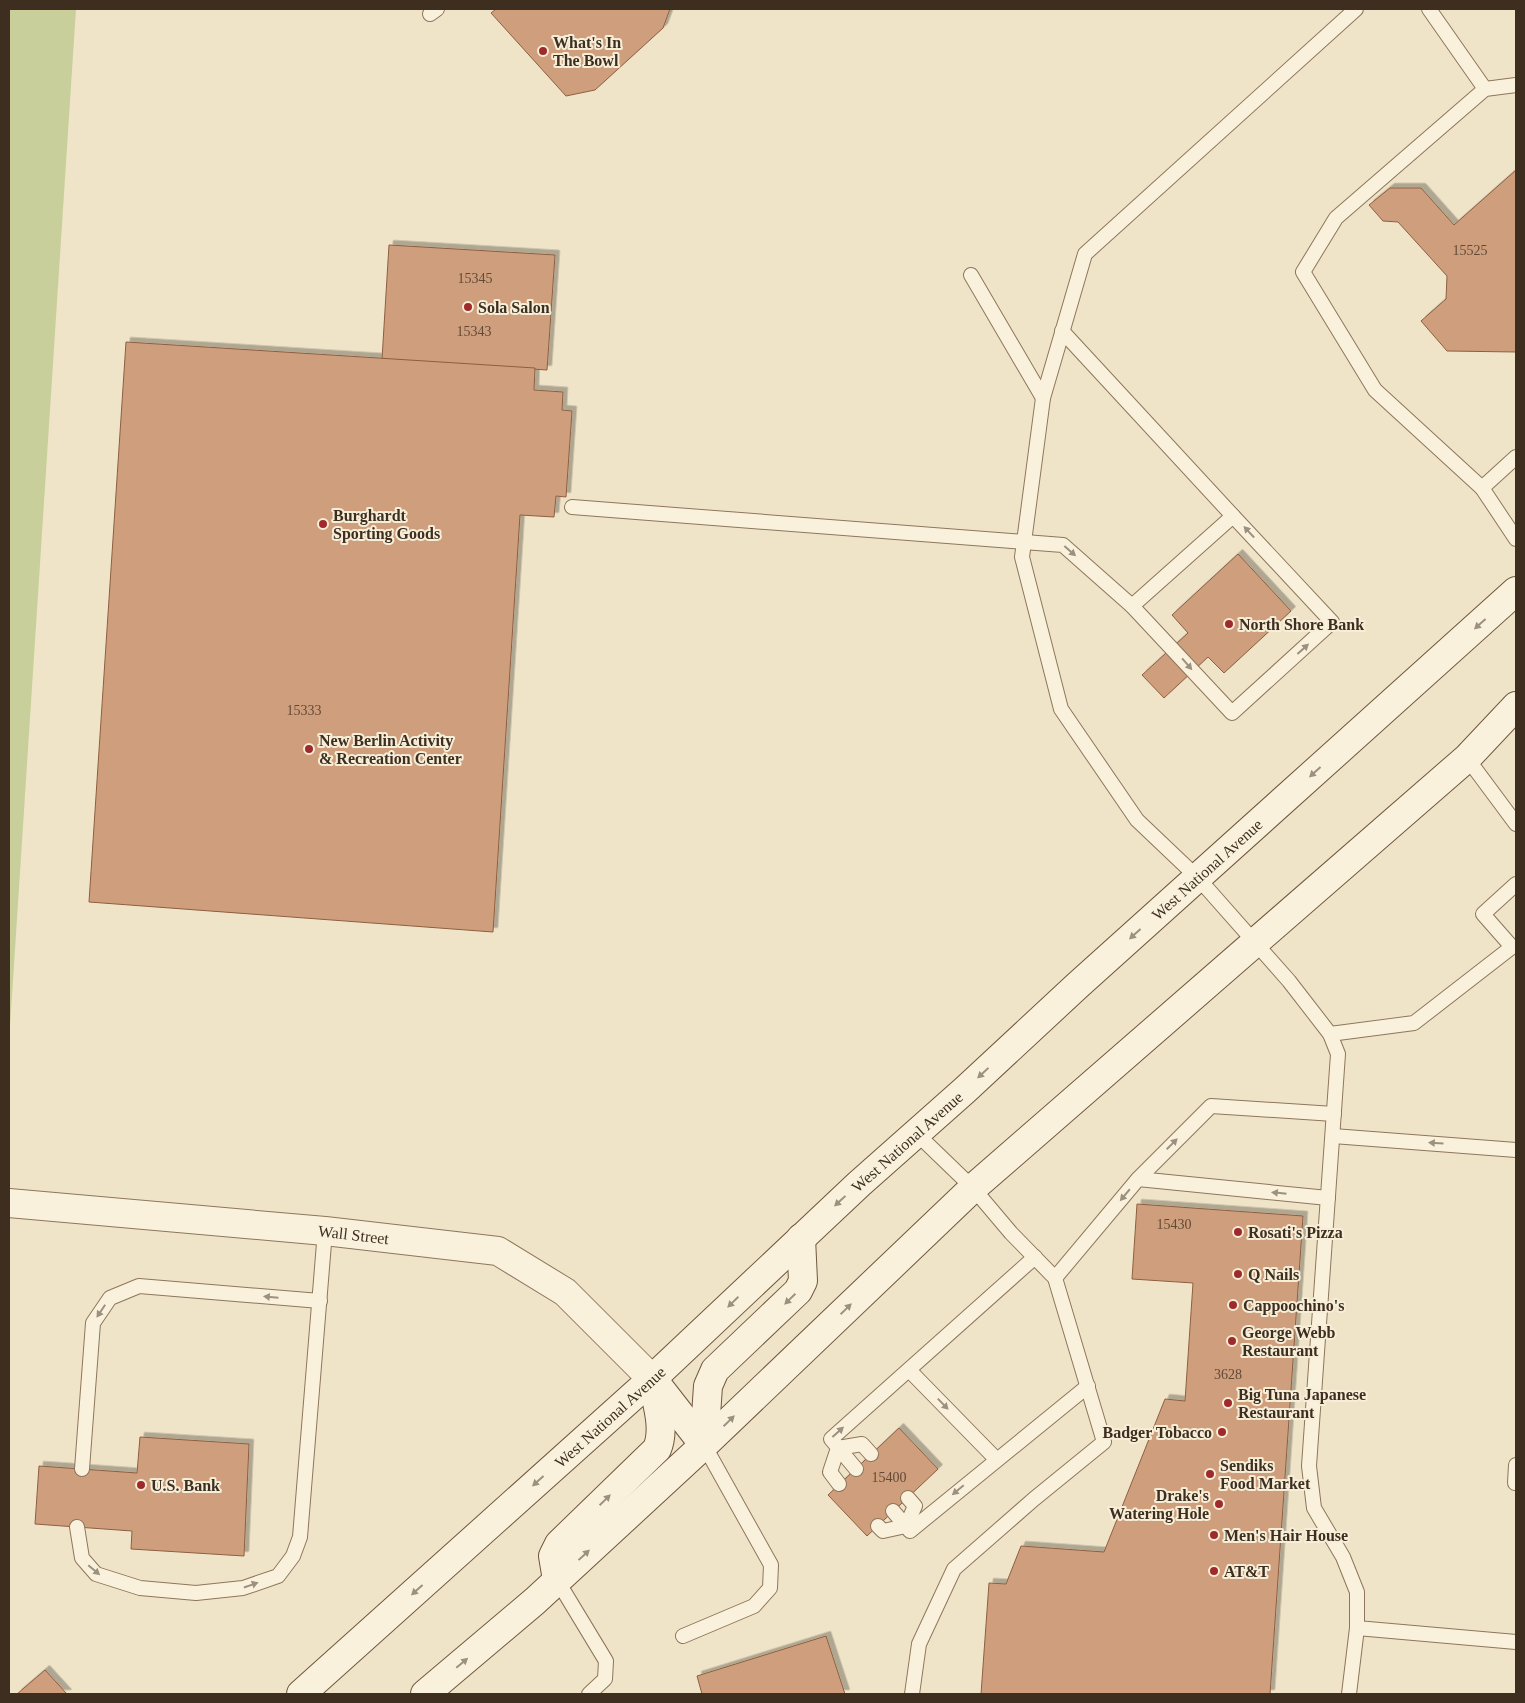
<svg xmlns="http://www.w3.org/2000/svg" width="1525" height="1703" font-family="Georgia,serif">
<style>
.green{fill:#c9cf9b}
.building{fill:#cf9f7d;stroke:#8d5f41;filter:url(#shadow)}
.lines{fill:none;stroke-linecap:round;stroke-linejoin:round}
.service-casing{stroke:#8d765c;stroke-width:16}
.minor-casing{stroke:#8d765c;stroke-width:30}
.secondary-casing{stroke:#6f573f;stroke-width:30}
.service{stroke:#faf1dc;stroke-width:14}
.minor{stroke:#faf1dc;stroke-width:28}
.secondary{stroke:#faf1dc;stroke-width:28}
.oneway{fill:#9c907e}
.poi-dot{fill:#9e2a2b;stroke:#f7eed8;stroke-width:2}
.labels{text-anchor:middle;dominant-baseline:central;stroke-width:4;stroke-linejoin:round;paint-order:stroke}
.number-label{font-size:14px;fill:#624a37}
.poi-label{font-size:16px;font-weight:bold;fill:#3d2e20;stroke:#f7eed8;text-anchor:start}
.street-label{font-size:16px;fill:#3d2e20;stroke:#f7eed8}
</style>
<defs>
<filter id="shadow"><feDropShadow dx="4.5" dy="-4.5" stdDeviation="0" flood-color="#0004"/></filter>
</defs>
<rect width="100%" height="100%" fill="#f0e4c8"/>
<path class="green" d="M 9,9 L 76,9 L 9,1042 Z"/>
<g class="building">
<path d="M 496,9 L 670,9 L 663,28 L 595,90 L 566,96 L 491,13 Z"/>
<path d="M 1516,170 L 1516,352 L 1447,351 L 1421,321 L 1446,299 L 1447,276 L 1398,222 L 1383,221 L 1369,205 L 1390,188 L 1421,188 L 1454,225 Z"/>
<path d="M 389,245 L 555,255 L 547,370 L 382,359 Z"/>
<path d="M 126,342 L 535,368 L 534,390 L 563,392 L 562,410 L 572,411 L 566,497 L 556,496 L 554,517 L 520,515 L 493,932 L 89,902 Z"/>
<path d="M 1238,554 L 1291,611 L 1224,673 L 1208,657 L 1164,698 L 1142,675 L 1188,633 L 1172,615 Z"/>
<path d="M 1137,1204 L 1303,1216 L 1270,1694 L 981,1694 L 989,1583 L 1006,1584 L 1021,1546 L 1104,1552 L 1165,1399 L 1185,1401 L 1193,1283 L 1132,1279 Z"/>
<path d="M 899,1428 L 938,1469 L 867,1536 L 828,1495 Z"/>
<path d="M 140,1437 L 249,1444 L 244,1556 L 131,1549 L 132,1531 L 35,1524 L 39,1466 L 137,1473 Z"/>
<path d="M 826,1636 L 845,1694 L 702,1694 L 697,1676 Z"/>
<path d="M 45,1670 L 67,1694 L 17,1694 Z"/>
</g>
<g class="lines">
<defs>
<g id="service">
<path d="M 1356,9 L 1085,254 L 1043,398 L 1022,557 L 1061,709 L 1137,820 L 1198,878 L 1289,981 L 1330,1034 L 1338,1054 L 1309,1466 L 1314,1508 L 1343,1557 L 1357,1592 L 1357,1628 L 1516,1642"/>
<path d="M 1429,9 L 1485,89"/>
<path d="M 430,14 L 437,9"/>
<path d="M 1516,85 L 1485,89 L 1336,218 L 1303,272 L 1375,390 L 1482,488 L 1516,539"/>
<path d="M 971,275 L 1043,398"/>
<path d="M 1062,331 L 1233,516 L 1132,606"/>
<path d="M 1482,488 L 1516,457"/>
<path d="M 572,507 L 1063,545 L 1132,606 L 1232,713 L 1332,622 L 1233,516"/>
<path d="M 1467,758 L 1516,824"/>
<path d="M 1330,1034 L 1414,1023 L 1512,947 L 1483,914 L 1516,884"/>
<path d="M 1333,1136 L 1516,1150"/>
<path d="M 1138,1179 L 1211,1106 L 1334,1114"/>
<path d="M 1055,1278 L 1138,1179 L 1328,1198"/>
<path d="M 909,1370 L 996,1459"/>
<path d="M 82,1469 L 93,1323 L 110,1298 L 139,1286 L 320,1301"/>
<path d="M 856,1469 L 831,1439 L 1035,1257"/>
<path d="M 1515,1483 L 1516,1465"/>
<path d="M 839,1484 L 830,1472 L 838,1448 L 862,1444 L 871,1454"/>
<path d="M 893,1511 L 910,1531 L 1088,1386"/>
<path d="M 878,1526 L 883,1531 L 906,1526 L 915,1506 L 908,1498"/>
<path d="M 77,1527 L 82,1558 L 96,1574 L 140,1588 L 196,1593 L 243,1588 L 278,1576 L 293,1556 L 300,1537 L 325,1231"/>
<path d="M 557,1580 L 606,1661 L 605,1679 L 589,1694"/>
<path d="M 683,1636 L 754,1606 L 770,1588 L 771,1565 L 704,1445"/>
<path d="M 912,1694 L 919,1644 L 954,1569 L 1034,1499 L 1104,1442 L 1055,1278 L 1011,1233 L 973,1188 L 916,1133"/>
<path d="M 1349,1694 L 1357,1628"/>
</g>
<g id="minor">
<path id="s1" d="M 9,1203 L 325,1231 L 498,1251 L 565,1292 L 652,1379"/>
</g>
<g id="secondary">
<path d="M 655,1382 L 704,1445"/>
<path d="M 704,1445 L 708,1386 L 715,1370 L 798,1291 L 803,1281 L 801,1238"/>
<path d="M 557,1580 L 553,1556 L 559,1544 L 657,1449 C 666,1428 656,1401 652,1379"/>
<path id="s2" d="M 301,1694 L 652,1379 L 859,1184 L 965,1090 L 1078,985 L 1516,591"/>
<path d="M 425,1694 L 535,1601 L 704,1445 L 973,1188 L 1467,758 L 1516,706"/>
</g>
</defs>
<use href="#service" class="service-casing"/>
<use href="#minor" class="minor-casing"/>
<use href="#secondary" class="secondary-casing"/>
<use href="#service" class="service"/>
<use href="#minor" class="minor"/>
<use href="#secondary" class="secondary"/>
</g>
<defs><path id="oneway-solid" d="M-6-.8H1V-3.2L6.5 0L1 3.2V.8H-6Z" transform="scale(1.25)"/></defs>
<g class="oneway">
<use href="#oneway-solid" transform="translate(1249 532) rotate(-133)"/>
<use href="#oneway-solid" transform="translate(1070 551) rotate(41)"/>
<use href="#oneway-solid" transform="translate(1480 624) rotate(138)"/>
<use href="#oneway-solid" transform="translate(1303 649) rotate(-42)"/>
<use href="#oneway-solid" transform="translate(1187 664) rotate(49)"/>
<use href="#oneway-solid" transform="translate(1315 772) rotate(138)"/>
<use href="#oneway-solid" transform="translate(1135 934) rotate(138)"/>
<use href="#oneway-solid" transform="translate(983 1073) rotate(137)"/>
<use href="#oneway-solid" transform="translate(1436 1143) rotate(-176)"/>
<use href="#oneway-solid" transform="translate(1172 1144) rotate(-45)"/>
<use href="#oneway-solid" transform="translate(1279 1193) rotate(-174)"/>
<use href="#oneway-solid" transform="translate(1125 1195) rotate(130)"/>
<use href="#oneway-solid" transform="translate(840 1201) rotate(137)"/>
<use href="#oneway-solid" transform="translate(271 1297) rotate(-175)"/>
<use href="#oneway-solid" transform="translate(790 1299) rotate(136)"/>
<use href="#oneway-solid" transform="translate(733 1302) rotate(136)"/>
<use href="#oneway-solid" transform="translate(846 1309) rotate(-44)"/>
<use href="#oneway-solid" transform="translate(101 1311) rotate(124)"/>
<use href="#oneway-solid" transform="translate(943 1404) rotate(46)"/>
<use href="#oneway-solid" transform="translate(729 1421) rotate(-44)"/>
<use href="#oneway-solid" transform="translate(838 1432) rotate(-42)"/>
<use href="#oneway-solid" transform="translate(538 1481) rotate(138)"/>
<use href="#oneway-solid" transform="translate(958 1490) rotate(140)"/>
<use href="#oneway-solid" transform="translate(605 1500) rotate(-44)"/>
<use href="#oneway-solid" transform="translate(584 1555) rotate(-43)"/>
<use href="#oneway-solid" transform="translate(94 1570) rotate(40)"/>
<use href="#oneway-solid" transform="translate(251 1585) rotate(-19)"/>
<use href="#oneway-solid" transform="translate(417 1590) rotate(138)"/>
<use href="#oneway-solid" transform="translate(462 1663) rotate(-40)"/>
</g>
<g class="poi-dot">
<circle cx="543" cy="51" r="5"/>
<circle cx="468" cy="307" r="5"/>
<circle cx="323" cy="524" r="5"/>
<circle cx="1229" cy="624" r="5"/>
<circle cx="309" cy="749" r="5"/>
<circle cx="1238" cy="1232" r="5"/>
<circle cx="1238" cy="1274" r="5"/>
<circle cx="1233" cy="1305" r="5"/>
<circle cx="1232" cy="1341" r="5"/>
<circle cx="1228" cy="1403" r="5"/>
<circle cx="1222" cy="1432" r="5"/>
<circle cx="1210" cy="1474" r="5"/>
<circle cx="141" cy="1485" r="5"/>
<circle cx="1219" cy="1504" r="5"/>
<circle cx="1214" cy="1535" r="5"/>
<circle cx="1214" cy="1571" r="5"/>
</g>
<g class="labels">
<g class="number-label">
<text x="1470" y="250">15525</text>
<text x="475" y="278">15345</text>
<text x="474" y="331">15343</text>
<text x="304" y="710">15333</text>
<text x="1174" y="1224">15430</text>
<text x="1228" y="1374">3628</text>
<text x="889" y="1477">15400</text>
</g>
<g class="poi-label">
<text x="553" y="42">What's In<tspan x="553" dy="18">The Bowl</tspan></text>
<text x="478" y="307">Sola Salon</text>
<text x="333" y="515">Burghardt<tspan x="333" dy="18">Sporting Goods</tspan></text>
<text x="1239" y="624">North Shore Bank</text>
<text x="319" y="740">New Berlin Activity<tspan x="319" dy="18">&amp; Recreation Center</tspan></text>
<text x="1248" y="1232">Rosati's Pizza</text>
<text x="1248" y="1274">Q Nails</text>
<text x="1243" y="1305">Cappoochino's</text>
<text x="1242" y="1332">George Webb<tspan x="1242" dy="18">Restaurant</tspan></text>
<text x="1238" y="1394">Big Tuna Japanese<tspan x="1238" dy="18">Restaurant</tspan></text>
<text x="1212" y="1432" text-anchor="end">Badger Tobacco</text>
<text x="1220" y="1465">Sendiks<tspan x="1220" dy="18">Food Market</tspan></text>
<text x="151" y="1485">U.S. Bank</text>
<text x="1209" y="1495" text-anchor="end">Drake's<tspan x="1209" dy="18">Watering Hole</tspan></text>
<text x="1224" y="1535">Men's Hair House</text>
<text x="1224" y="1571">AT&amp;T</text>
</g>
<g class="street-label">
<text stroke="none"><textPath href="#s2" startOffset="1225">West National Avenue</textPath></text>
<text stroke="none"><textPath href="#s2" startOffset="820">West National Avenue</textPath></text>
<text stroke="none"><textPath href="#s1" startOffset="346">Wall Street</textPath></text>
<text stroke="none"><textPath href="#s2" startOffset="415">West National Avenue</textPath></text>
</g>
</g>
<rect width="1525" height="1703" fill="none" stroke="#3d2e20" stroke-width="20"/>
</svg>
